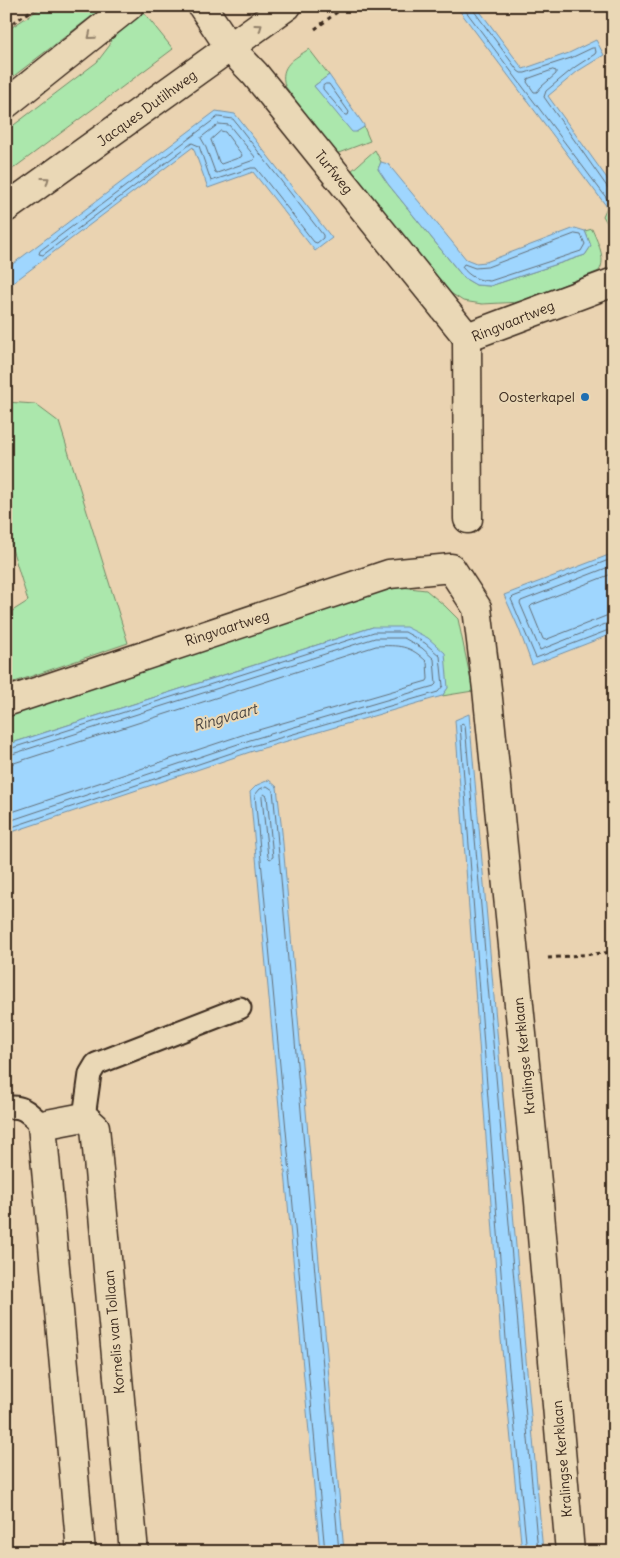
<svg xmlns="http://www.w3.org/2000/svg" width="620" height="1558" font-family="Delius,sans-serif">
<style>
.green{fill:#abe7ac;stroke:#738865}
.water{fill:#9fd6fe;stroke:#7791a4}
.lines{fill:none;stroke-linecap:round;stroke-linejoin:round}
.shore{stroke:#636f78;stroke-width:1}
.service-casing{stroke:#3b2a1e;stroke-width:25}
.minor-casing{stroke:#3b2a1e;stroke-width:31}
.secondary-casing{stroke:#3b2a1e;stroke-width:31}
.path{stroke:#3b2a1e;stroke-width:3;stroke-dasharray:4 4;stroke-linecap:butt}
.service{stroke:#ead8b6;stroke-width:21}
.minor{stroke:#ead8b6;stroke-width:28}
.secondary{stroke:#ead8b6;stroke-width:28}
.oneway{stroke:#92816a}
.poi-dot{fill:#1f6fb2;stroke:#ead8b6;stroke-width:2}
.labels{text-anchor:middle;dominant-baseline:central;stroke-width:4;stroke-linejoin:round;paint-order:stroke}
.street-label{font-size:14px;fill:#3b2a1e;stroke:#ead8b6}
.poi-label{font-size:14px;fill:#3b2a1e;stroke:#ead8b6;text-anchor:end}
.water-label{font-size:15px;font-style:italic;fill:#4a4440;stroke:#ead8b6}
</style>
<rect width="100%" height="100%" fill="#ead3b1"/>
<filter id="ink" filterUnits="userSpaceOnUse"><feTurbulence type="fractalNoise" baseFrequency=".02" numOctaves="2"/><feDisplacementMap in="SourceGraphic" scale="10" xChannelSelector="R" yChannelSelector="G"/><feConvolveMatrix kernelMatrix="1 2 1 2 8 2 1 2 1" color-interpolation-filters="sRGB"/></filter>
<g filter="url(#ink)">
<g class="green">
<path d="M 44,6 L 105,6 L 6,82 L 6,31 Z"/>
<path d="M 140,8 L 173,49 L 6,174 L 6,131 L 97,62 L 110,45 L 112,34 Z"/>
<path d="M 309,49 L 329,75 L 314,86 L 356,132 L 364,127 L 370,141 L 336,154 L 285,86 C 279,65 294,59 309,49 Z"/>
<path d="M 375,150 L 381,162 L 378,169 L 388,184 L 464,278 L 476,285 L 490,286 L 585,255 L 591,246 L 585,231 L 592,229 C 597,241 607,259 599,271 L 521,302 L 482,304 L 463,301 L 446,290 L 350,172 Z"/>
<path d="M 607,207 L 614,225 L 614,235 L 603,216 Z"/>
<path d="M 6,402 L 35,404 L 59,422 L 128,643 L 6,685 L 6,615 L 28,601 L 6,529 Z"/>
<path d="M 401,587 L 426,590 L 445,606 L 458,619 L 473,691 L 442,696 L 448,687 L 373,627 L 6,745 L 6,714 L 350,598 Z"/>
</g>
<g class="water">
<path d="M 456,6 L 476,6 L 523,69 L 569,53 L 596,40 L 604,55 L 578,71 L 548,96 L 614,188 L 614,225 L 607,207 Z"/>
<path d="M 329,75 L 364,125 L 364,127 L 356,132 L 352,132 L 314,86 Z"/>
<path d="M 216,111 L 235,114 L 332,238 L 315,251 L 253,172 L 208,188 L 193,147 L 6,288 L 6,269 Z"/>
<path d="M 381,162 L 388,164 L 466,259 L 476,263 L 486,262 L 575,228 L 585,231 L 591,246 L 585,255 L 490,286 L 476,285 L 464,278 L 388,184 L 378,169 Z"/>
<path d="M 614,553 L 614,633 L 532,665 L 519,629 L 504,595 Z"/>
<path d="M 373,627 L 406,627 L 428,638 L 445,653 L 448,688 L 442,696 L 253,751 L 6,834 L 6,745 Z"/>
<path d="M 469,714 L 543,1552 L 522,1552 L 501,1339 L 455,720 Z"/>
<path d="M 269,780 L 277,787 L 282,832 L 344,1552 L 320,1552 L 250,792 L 257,785 Z"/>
</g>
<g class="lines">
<g class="shore">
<path d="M 462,6 L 611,204 L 614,210"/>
<path d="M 473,6 L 474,11 L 518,71 L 521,73 L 525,73 L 571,58 L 592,48 L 595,48 L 596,52 L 595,54 L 575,67 L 546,91 L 544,97 L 608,188 L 614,190"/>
<path d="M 553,70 L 556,71 L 556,74 L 541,87 L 537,92 L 534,92 L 527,82 L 528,79 Z"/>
<path d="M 326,84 L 329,84 L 349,112 L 348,115 L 345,115 L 323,89 L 323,86 Z"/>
<path d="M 218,117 L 233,119 L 323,235 L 323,238 L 317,243 L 314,242 L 256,168 L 251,168 L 211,181 L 199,146 L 192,143 L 43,255 L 39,254 L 40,251 Z"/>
<path d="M 219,124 L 229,125 L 255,157 L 254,160 L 217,173 L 215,172 L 205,145 L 201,138 Z"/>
<path d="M 221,131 L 225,132 L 242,155 L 241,157 L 221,164 L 219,162 L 211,140 Z"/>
<path d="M 575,234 L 581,235 L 585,244 L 581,251 L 490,281 C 477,280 470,277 462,267 L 464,264 L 475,268 L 487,267 Z"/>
<path d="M 614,558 L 513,597 L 511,599 L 536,658 L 614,628"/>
<path d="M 614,565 L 521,601 L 520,603 L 540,650 L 608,623 L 614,622"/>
<path d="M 614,573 L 532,605 L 530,607 L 543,639 L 545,640 L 606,616 L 614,615"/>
<path d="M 6,750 L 374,632 L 405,632 L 425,643 L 440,656 L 443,686 L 438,692 L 252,746 L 6,829"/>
<path d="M 6,756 L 375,638 L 404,638 L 422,648 L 434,659 L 436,684 L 434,686 L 250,740 L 6,822"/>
<path d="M 6,764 L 14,763 L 376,646 C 399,645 410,645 427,662 L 428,679 L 427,681 L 248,733 L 6,814"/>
<path d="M 264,794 L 267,796 L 273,857 L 270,859 L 268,857 L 262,797 Z"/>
<path d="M 325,1552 L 255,795 L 260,789 L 267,786 L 273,790 L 277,832 L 339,1552"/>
<path d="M 527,1552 L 506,1339 L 460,725 L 462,723 L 465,725 L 538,1552"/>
</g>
<defs>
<g id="service">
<path d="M 6,1108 C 23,1104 30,1114 42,1125"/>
<path d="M 84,1117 L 90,1074 L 96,1064 L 240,1008"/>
</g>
<g id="minor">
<path d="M 202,6 L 230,48 L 255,74 L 467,337"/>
<path d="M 467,337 L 468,519"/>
<path d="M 467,337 L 614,282"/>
<path d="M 6,702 L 389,574 L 451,568 L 477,608 L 487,689 L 539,1202 L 570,1552"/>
<path d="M 81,1552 L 42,1125 L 84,1117 L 95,1127 L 134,1552"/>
</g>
<g id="secondary">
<path d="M 6,104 L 129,6"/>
<path d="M 6,208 L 287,6"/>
</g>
</defs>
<use href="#service" class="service-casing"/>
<use href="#minor" class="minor-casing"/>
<use href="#secondary" class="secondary-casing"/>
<g class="path">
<path d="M 6,27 L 39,6"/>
<path d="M 315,29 L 345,6"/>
<path d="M 548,958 L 614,952"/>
</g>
<use href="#service" class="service"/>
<use href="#minor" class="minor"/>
<use href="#secondary" class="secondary"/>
</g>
<defs><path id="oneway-chevron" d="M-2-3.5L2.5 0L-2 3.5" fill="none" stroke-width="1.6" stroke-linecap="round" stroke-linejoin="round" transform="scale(1.25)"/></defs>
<g class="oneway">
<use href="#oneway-chevron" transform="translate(259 27) rotate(-36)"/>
<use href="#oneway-chevron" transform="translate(91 36) rotate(141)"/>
<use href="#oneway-chevron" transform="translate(46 180) rotate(-36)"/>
</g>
</g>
<circle class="poi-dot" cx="585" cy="397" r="5"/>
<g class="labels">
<g class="street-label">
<text transform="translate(147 108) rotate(-36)">Jacques Dutilhweg</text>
<text transform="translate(334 172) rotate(51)">Turfweg</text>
<text transform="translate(513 321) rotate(-22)">Ringvaartweg</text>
<text transform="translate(227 628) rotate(-18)">Ringvaartweg</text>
<text transform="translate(524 1056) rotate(-96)">Kralingse Kerklaan</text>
<text transform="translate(114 1332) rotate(-95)">Kornelis van Tollaan</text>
<text transform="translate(562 1459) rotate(-95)">Kralingse Kerklaan</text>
</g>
<g class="poi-label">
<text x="575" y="397">Oosterkapel</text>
</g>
<g class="water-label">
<text transform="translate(225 717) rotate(-16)">Ringvaart</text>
</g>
</g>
<rect width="620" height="1558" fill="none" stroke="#ead8b6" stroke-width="25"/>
<rect x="12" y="12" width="595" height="1533" fill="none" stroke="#3b2a1e" stroke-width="2" filter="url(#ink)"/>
</svg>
